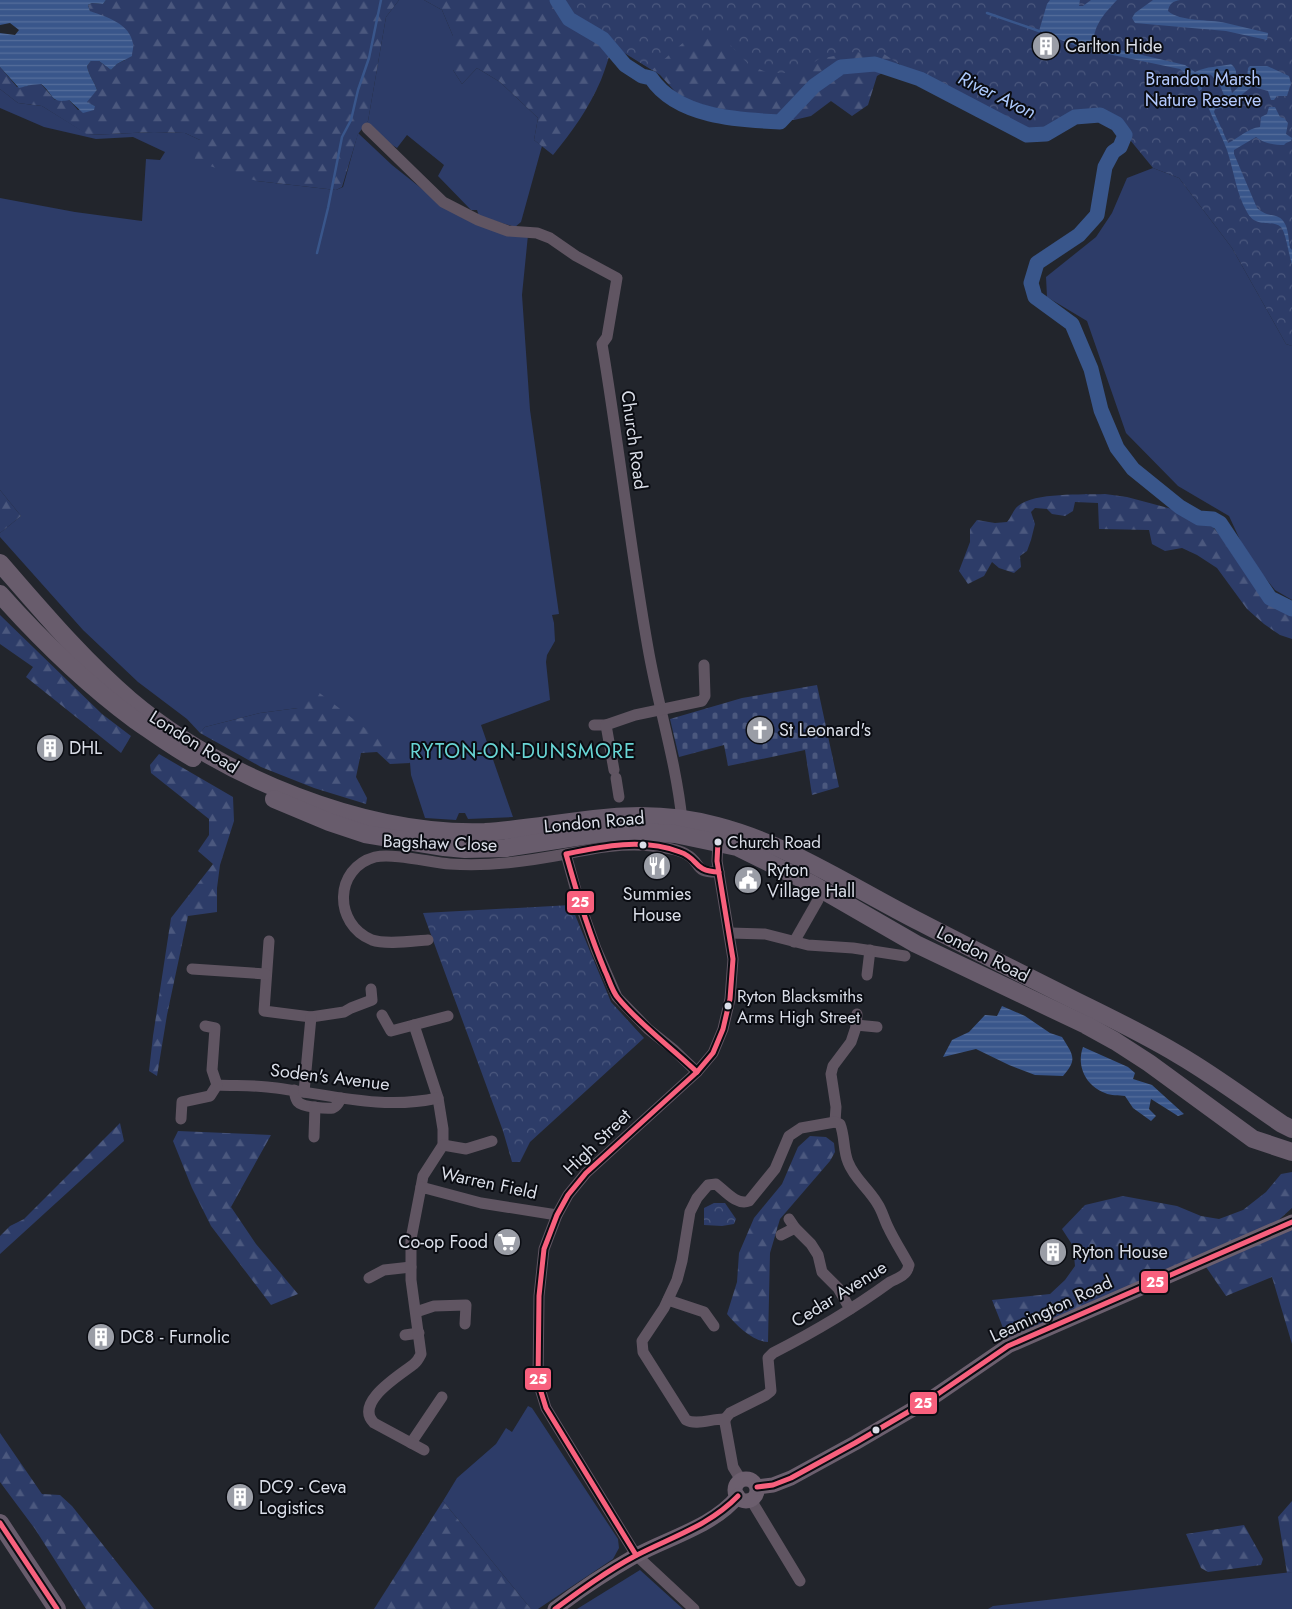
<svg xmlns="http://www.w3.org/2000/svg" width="1292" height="1609" font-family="Jost,sans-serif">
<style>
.green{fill:#2d3c68}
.forest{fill:url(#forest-firs)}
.cemetery{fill:url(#cemetery-stones)}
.park{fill:url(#park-crowns)}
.water{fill:url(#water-rules)}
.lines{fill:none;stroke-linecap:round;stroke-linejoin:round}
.stream{stroke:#39568b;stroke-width:2.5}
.river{stroke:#39568b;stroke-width:15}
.minor{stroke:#605562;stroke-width:11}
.major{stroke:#6c5f6e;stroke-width:15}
.highway{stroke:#685c6c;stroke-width:18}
.bus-1-casing{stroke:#0a0c12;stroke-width:9}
.bus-1{stroke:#f8607d;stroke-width:5}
.bus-dot{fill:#dadee8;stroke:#0a0c12;stroke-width:2}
.labels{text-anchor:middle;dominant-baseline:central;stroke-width:4;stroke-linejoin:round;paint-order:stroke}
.bus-label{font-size:17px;fill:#dadee8;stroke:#0a0c12;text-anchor:start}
.poi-label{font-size:18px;fill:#dadee8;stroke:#0a0c12;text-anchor:start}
.park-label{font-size:18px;fill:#b4caff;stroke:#0a0c12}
.street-label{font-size:18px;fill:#dadee8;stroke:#0a0c12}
.water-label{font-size:19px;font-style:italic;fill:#acc9fc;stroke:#0a0c12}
.quarter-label{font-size:20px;letter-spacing:1px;fill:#68d5d4;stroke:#0a0c12}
.line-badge{stroke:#0a0c12;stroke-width:2}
.badge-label{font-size:14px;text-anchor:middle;font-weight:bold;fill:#fff}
</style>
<defs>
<pattern id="forest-firs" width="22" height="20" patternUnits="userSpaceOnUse" patternTransform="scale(1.25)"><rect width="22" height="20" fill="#2d3c68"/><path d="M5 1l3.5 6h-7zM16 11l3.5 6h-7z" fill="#4b587e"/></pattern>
<pattern id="cemetery-stones" width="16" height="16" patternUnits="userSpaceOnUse" patternTransform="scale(1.25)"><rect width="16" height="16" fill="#2d3c68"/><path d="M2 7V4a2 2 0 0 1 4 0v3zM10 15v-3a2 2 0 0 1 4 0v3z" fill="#4b587e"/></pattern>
<pattern id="park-crowns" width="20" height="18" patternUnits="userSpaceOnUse" patternTransform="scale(1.25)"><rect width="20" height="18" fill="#2d3c68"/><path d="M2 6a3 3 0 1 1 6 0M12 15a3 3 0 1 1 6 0" fill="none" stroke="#4b587e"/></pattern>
<pattern id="water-rules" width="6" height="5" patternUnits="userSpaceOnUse" patternTransform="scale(1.25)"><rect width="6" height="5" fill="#39568b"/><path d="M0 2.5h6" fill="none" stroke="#556e9b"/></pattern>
</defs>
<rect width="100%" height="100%" fill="#22252c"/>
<g class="green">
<path d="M 399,0 L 424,0 L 442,10 L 453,36 L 453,70 L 462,84 L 477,68 L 500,82 L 538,118 L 534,140 L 542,146 L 521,222 L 515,227 L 479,216 L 477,210 L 471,210 L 438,176 L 444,165 L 407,135 L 397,148 L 363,127 L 368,121 L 386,17 Z"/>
<path d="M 0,89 L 18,103 L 42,106 L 89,135 L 154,132 L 185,133 L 200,140 L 257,181 L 336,190 L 343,187 L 358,133 L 392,165 L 441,204 L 528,235 L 522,295 L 530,410 L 559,614 L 552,615 L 554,623 L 555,641 L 547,655 L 546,662 L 550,700 L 481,725 L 513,817 L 468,819 L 465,813 L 459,813 L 456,820 L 425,818 L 411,775 L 410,763 L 298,708 L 260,713 L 205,727 L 200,733 L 187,719 L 138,682 L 83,630 L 0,537 L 0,533 L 21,516 L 0,490 L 0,198 L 75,212 L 142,221 L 146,159 L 160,160 L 165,152 L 133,137 L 96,139 L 44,127 L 0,108 Z"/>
<path d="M 1153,168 L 1179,178 L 1232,248 L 1286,344 L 1292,346 L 1292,600 L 1275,590 L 1247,555 L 1229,516 L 1178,486 L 1126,433 L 1087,321 L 1047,297 L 1046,277 L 1096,237 L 1112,213 L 1127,178 Z"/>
<path d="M 528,1406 L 532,1408 L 618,1539 L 619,1548 L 613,1559 L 538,1609 L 531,1609 L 443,1501 L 457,1478 L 496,1444 L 506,1428 L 512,1432 Z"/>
<path d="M 640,1570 L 683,1609 L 577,1609 Z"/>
<path d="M 1292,1572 L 1292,1609 L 988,1609 L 993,1606 Z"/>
</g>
<g class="forest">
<path d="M 106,0 L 399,0 L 386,17 L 368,121 L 358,134 L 342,187 L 336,190 L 257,181 L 194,161 L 200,140 L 185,133 L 154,132 L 88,135 L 42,106 L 18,103 L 0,89 L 0,67 L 17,87 C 25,88 32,83 41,84 L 55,100 L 69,100 L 78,110 L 95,106 L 86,102 L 97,90 C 94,81 89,76 87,66 L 91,61 L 99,61 L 111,70 L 117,64 L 125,60 L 90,11 L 88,5 L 92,3 L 103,4 Z"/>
<path d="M 424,0 L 770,0 L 904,60 L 877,76 L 868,105 L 852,116 L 831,101 L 811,116 L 794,120 L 740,116 L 681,98 L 660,75 L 629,55 L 614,43 C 609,55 606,68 601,80 C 589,108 572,132 553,155 L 534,140 L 538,118 L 500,82 L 477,68 L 462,84 L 453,70 L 453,36 L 442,10 Z"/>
<path d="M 0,490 L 21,516 L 0,533 Z"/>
<path d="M 1105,494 L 1127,497 L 1172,509 L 1195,521 L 1208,522 L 1218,533 L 1266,602 L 1292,615 L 1292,639 L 1280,635 L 1264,624 L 1247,609 L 1217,568 L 1197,555 L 1182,548 L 1165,551 L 1152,544 L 1149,530 L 1099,529 L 1098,503 L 1075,502 L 1073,511 L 1065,516 L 1052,514 L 1047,509 L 1035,508 L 1031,512 L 1035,524 L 1031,540 L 1027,551 L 1020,556 L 1021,567 L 1014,573 L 999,568 L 992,562 L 984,576 L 968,584 L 959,571 L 970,542 L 970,529 L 977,520 L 995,523 L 1007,522 C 1011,518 1013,510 1018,506 C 1035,492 1082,495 1105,494 Z"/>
<path d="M 0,615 L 102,714 L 131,736 L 121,753 L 26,677 L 33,667 L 0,644 Z"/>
<path d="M 317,691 L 410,763 L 390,764 L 377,752 L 361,753 L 356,777 L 367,798 L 366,804 L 314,788 L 261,767 L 200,733 L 205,727 L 260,713 L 298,708 Z"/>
<path d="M 159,754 L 233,797 L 234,821 L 220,865 L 217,888 L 217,912 L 188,916 L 167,1015 L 157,1076 L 149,1071 L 153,1036 L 171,918 L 213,864 L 198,851 L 209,835 L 209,819 L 151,773 L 150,765 Z"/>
<path d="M 120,1123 L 124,1141 L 0,1254 L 0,1236 L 10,1226 L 24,1219 Z"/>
<path d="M 178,1131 L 271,1135 L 231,1207 L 256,1244 L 298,1294 L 271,1305 L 211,1226 L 192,1188 L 173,1141 Z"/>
<path d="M 810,1136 L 826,1137 L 834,1143 L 835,1152 L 830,1161 L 780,1219 L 770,1253 L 768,1342 C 752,1341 737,1326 727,1314 L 737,1282 L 739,1253 L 754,1218 L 782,1184 L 798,1147 Z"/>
<path d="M 1292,1172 L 1292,1208 L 1272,1226 L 1007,1338 L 992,1300 L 1050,1294 L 1065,1280 L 1075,1266 L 1073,1246 L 1062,1229 L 1085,1205 L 1123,1196 L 1177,1206 L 1201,1216 L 1219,1219 L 1243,1210 L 1266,1192 L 1281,1174 Z"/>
<path d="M 1292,1228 L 1292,1344 L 1272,1277 L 1226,1296 L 1204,1264 Z"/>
<path d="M 0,1433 L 42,1494 L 60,1495 L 72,1506 L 154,1609 L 86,1609 L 35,1529 L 0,1482 Z"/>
<path d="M 443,1501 L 531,1609 L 374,1609 Z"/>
<path d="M 1292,1501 L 1292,1572 L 1287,1573 L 1278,1517 Z"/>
<path d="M 1244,1525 L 1263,1559 L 1261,1565 L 1208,1572 L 1201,1568 L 1186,1534 Z"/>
</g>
<path class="cemetery" d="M 817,685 L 839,787 L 812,795 L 805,750 L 728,766 L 724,745 L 679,757 L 670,719 L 742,698 Z"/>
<g class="park">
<path d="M 564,0 L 1292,0 L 1292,346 L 1286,344 L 1232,248 L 1179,178 L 1153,168 L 1117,124 L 1100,115 L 1075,117 L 1046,134 L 1027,135 L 923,80 L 884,54 L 854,52 L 819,59 L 798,73 L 768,73 L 748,64 L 722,36 L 693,34 L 652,70 L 569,19 Z"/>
<path d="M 571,905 L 611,1002 L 644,1038 L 530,1142 L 520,1162 L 512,1162 L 503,1131 L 423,913 Z"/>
<path d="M 714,1203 L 725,1203 L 736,1219 L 734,1224 L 722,1226 L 704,1225 L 704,1208 Z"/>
</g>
<g class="water">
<path d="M 0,0 L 106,0 L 103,4 L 92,3 L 88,5 L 90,11 C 106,17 130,23 133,44 C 134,47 132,52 132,56 L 117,64 L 111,70 L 99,61 L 91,61 L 87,66 C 89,76 94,81 97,90 L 87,102 L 95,106 L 94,110 L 83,113 L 69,100 C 50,104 54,94 41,84 L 31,85 L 19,88 L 0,67 L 0,33 L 15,35 L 19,30 L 10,23 L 0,25 Z"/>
<path d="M 1050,0 L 1080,0 L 1079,6 L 1083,6 L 1091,0 L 1117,0 C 1100,18 1092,28 1093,53 L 1039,31 L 1047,4 Z"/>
<path d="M 1153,0 L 1180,0 C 1173,1 1169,4 1168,11 C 1180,22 1209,19 1226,23 C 1240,26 1254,30 1268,33 L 1267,40 L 1226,31 L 1135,23 L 1132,18 L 1135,13 Z"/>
<path d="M 1112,48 L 1185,65 L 1195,72 C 1207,66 1219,67 1231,64 C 1239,70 1237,79 1230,85 L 1232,93 L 1247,79 L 1248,68 L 1250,66 L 1267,66 L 1289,76 L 1291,83 L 1287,96 L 1277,96 L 1274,100 L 1271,100 L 1268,91 L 1257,88 L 1254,85 L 1226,107 L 1215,109 L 1214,112 L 1228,143 C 1239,138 1248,128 1260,127 L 1261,117 L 1267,114 L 1269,107 L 1275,107 L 1280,117 L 1284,118 L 1288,123 L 1286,134 L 1292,138 L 1291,141 L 1286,143 L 1284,145 C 1274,145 1263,143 1256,137 L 1234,150 L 1234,154 L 1257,208 C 1264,214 1267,214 1276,216 C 1289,220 1288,237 1290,248 L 1292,250 L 1292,264 C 1289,256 1286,233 1281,227 C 1271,219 1256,229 1247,212 C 1236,193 1234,171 1227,150 C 1221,134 1213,120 1207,104 C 1212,101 1220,103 1224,95 L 1219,83 L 1210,74 L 1199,77 L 1202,89 L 1199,91 L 1194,81 L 1180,69 L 1103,53 L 1105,49 Z"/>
<path d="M 1002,1006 L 1025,1016 L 1050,1033 L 1062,1037 C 1073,1055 1078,1059 1063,1076 L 1035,1075 L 1009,1065 L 976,1049 L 943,1057 L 952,1040 L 969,1032 L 985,1015 L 997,1016 Z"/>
<path d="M 1083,1047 L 1128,1067 L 1135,1073 L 1133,1079 L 1152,1085 L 1184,1114 L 1178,1116 L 1151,1099 L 1149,1109 L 1156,1116 L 1151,1121 L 1133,1108 L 1125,1096 C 1119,1095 1111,1096 1105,1093 C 1086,1086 1076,1066 1083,1047 Z"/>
</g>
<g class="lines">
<g class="stream">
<path d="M 987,13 L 1039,31"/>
<path d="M 317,253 L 328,208 L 342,137 L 351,120 L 358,90 L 369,58 L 381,0"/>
</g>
<path class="river" d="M 557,0 L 569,19 L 603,39 L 625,65 L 642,76 L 651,78 C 677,117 738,120 780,122 L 814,86 L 841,67 L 875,64 L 920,79 L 1027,135 L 1046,134 L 1075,117 L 1100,115 L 1117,124 L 1125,135 L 1120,147 L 1113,152 L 1105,167 L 1097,215 L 1079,235 L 1037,263 L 1031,283 L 1035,297 L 1072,324 L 1091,369 L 1101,410 L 1117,448 L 1133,469 L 1180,507 L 1199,518 L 1213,519 L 1220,523 L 1270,598 L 1292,609"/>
<g class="minor">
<path d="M 367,128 L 443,202 L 478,220 L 508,231 L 537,233 L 550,238 L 576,256 L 617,278 L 607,337 L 602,344 C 619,445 630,547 648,648 C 658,706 676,761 682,820 L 685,823"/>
<path d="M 594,725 L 606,725 L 635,715 L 702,701 L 705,696 L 704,665"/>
<path d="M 606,725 L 614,770"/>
<path d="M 616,778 L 619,797"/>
<path d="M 566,854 L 578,898 L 596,949 L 617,997 L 648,1029 L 673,1049 L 697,1072"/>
<path d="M 730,933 L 765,934 L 808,945 L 853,948 L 905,956"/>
<path d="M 428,940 C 413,941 386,945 372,940 C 333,924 334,868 375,857 C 393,853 429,862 450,864 C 489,867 528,861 566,854 C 596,848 622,843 652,846 C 663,848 676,848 686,854 C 703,863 692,873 719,872"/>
<path d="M 269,941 L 264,1011 L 311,1017 L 344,1012 L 351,1008 L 372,1000 L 371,989"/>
<path d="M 794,942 L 818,900"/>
<path d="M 192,969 L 266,974"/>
<path d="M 867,975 L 870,950"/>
<path d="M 382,1015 L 391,1031 L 448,1016"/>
<path d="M 414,1025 L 438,1098 L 443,1129 L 443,1145 L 423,1176 L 421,1187"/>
<path d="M 856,1025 L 877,1027"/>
<path d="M 217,1085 C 233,1086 250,1085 267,1087 C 326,1093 378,1111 438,1098"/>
<path d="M 294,1090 C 295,1094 295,1099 298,1102 C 302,1107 327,1109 333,1108 C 338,1106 339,1102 341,1098"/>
<path d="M 304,1092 L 311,1017"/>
<path d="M 181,1119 L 182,1102 L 210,1096 L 217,1085 L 212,1070 L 215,1028 L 205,1026"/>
<path d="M 835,1122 L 836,1107 L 831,1074 L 833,1066 L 851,1042 L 856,1027 L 857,1014"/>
<path d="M 314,1137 L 315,1107"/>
<path d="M 443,1145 L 466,1149 L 492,1141"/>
<path d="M 789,1219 L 795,1228 L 811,1244 L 818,1255 L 822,1272 L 838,1288 L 850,1309"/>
<path d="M 781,1235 L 795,1228"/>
<path d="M 369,1278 L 384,1270 L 411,1267"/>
<path d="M 668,1300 L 704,1312 L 714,1326"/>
<path d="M 416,1312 L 434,1306 L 466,1305 L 465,1324"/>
<path d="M 405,1335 L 419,1333"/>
<path d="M 725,1419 L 730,1413 L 766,1395 L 771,1391 L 768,1358 L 773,1353 C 814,1332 853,1309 890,1282 C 895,1279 903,1277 906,1272 C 908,1270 908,1267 909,1265 C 902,1252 894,1240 888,1227 C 884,1219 882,1210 877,1203 C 868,1188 854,1178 848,1162 C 843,1150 845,1136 840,1124 L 835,1122"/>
<path d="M 411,1443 L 442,1397"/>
<path d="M 424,1450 L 374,1423 C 353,1402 402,1374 414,1364 C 418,1361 419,1358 421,1354 L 411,1280 L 411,1239 L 421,1187 L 481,1203 L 557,1215"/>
<path d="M 741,1480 L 733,1467 L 725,1423 L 725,1419 C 713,1418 697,1426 686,1420 L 643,1352 L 642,1341 L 664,1308 L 677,1280 L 682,1261 L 690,1212 L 697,1198 L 708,1185 L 716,1184 C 725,1191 737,1206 749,1201 L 775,1169 L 789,1136 L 801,1128 L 835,1122"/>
<path d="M 751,1500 L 800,1581"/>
<path d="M 694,1609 L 636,1555 L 546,1408 L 538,1382 L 539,1296 L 544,1249 L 557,1215 L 568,1195 L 586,1173 L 697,1072 L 713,1053 L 723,1029 L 730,999 L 733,959 L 717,861 L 718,842"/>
</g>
<g class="major">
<circle cx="746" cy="1490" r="11"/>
<path d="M 757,1487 L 773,1485 L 791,1478 L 855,1443 L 932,1398 L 1008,1346 L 1292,1222"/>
<path d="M 555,1609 C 581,1589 607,1572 635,1556 C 668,1538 714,1526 738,1496"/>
</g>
<g class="highway">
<path d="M 0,563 C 41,610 82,659 130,700 C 221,777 365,836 485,832 C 521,830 557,823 594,819 C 634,814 677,815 717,826 C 790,845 853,888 920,922 C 972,949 1024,975 1076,1001 C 1111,1018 1146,1035 1179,1055 C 1215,1076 1248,1101 1282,1124 L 1292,1129"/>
<path d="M 0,594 C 41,640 85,683 135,720 C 154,733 173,747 193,758"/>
<path d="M 274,799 L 329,822 L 365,834 L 444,847 L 465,849 L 506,848 L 595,834 L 624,831 L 675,834 L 737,847 L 812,884 L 916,944 L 1086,1025 L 1115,1041 L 1149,1063 L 1253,1139 L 1292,1152"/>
<path d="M 0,1523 L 57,1609"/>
</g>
<defs>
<g id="bus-1">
<path d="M 697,1072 C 671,1047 641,1026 618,998 C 612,991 609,979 605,971 C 589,933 577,894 566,854 C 603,846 643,838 680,852 C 700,859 692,871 719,872"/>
<path d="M 757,1487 L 773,1485 L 791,1478 L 855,1443 L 932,1398 L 1008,1346 L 1292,1222"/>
<path d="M 0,1523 L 57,1609"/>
<path d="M 636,1555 L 546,1408 L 538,1382 L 539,1296 L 544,1249 L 557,1215 L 568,1195 L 586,1173 L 697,1072 L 713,1053 L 723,1029 L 730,999 L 733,959 L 717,861 L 718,842"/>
<path d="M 555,1609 C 581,1590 607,1571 635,1556 C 671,1537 709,1526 738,1496"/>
</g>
</defs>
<use href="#bus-1" class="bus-1-casing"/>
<use href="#bus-1" class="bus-1"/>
</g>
<defs>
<symbol id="building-disc" viewBox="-11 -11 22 22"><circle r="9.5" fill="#9a9da6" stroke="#0a0c12"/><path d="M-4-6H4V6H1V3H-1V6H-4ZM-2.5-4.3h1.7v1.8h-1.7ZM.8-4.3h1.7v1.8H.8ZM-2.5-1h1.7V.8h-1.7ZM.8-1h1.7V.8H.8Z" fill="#fff"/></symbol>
<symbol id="church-disc" viewBox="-11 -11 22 22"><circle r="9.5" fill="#9a9da6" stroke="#0a0c12"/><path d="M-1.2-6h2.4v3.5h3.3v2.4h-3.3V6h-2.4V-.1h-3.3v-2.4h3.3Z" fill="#fff"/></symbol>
<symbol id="restaurant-disc" viewBox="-11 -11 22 22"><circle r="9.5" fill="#9a9da6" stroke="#0a0c12"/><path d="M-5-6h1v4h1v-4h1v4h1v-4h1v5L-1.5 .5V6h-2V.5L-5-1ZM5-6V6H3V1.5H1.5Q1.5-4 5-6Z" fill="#fff"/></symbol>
<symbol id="civic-disc" viewBox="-11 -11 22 22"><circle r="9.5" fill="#9a9da6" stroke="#0a0c12"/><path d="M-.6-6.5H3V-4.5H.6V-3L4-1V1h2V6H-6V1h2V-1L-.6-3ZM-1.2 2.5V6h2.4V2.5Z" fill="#fff"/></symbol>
<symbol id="supermarket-disc" viewBox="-11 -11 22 22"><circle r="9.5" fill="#9a9da6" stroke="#0a0c12"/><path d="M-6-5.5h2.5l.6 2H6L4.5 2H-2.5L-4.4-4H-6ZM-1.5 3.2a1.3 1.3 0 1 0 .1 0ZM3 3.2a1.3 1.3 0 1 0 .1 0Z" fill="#fff"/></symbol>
</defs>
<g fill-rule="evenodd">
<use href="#building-disc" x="1030" y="30" width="32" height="32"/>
<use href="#church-disc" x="744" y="714" width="32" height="32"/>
<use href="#building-disc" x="34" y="732" width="32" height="32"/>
<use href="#restaurant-disc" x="641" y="850" width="32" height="32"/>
<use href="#civic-disc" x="732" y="864" width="32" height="32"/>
<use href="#supermarket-disc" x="491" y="1226" width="32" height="32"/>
<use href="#building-disc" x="1037" y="1236" width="32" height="32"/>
<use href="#building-disc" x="85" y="1321" width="32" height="32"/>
<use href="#building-disc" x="224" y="1481" width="32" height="32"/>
</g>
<g class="bus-dot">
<circle cx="718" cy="842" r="4.5"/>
<circle cx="643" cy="845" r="4.5"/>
<circle cx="728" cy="1006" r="4.5"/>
<circle cx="876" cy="1430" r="4.5"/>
</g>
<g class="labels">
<g class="bus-label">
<text x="727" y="842">Church Road</text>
<text x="737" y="996">Ryton Blacksmiths<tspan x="737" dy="21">Arms High Street</tspan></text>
</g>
<g class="poi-label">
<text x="1065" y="46">Carlton Hide</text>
<text x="779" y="730">St Leonard's</text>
<text x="69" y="748">DHL</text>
<text x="767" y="870">Ryton<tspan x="767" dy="21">Village Hall</tspan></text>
<text x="657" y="894" text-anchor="middle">Summies<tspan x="657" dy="21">House</tspan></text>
<text x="488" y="1242" text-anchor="end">Co-op Food</text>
<text x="1072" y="1252">Ryton House</text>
<text x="120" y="1337">DC8 - Furnolic</text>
<text x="259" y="1487">DC9 - Ceva<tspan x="259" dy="21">Logistics</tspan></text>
</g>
<g class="park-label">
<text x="1203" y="79">Brandon Marsh<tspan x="1203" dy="21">Nature Reserve</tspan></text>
</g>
<g class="street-label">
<text transform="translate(634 440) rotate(82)">Church Road</text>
<text transform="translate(194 742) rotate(32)">London Road</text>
<text transform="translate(594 822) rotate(-5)">London Road</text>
<text transform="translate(440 843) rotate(2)">Bagshaw Close</text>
<text transform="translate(983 954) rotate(27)">London Road</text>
<text transform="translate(330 1077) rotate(7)">Soden's Avenue</text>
<text transform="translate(597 1142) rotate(-44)">High Street</text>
<text transform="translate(489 1183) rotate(12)">Warren Field</text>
<text transform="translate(839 1294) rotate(-32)">Cedar Avenue</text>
<text transform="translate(1051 1309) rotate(-25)">Leamington Road</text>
</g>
<g class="water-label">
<text transform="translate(997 95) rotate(26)">River Avon</text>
</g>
<g class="quarter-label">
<text x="523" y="751">RYTON-ON-DUNSMORE</text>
</g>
</g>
<g class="line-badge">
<rect x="566" y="890" width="29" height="24" rx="5" fill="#f8607d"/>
<rect x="1140" y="1270" width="29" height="24" rx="5" fill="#f8607d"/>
<rect x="524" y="1367" width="28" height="24" rx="5" fill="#f8607d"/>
<rect x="909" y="1391" width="29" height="24" rx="5" fill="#f8607d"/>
</g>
<g class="badge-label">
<text x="580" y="907">25</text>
<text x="1155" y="1287">25</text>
<text x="538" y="1384">25</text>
<text x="923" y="1408">25</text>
</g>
</svg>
